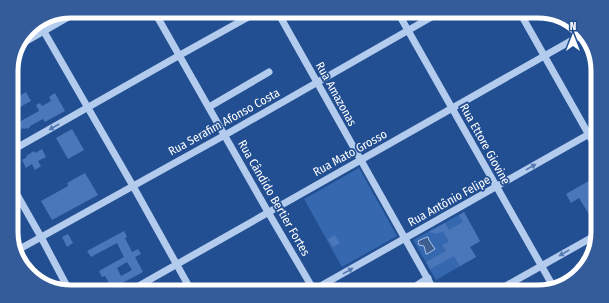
<svg xmlns="http://www.w3.org/2000/svg" width="609" height="303" font-family="'Fira Sans Condensed',sans-serif">
<style>
.green{fill:#3568af}
.water{fill:#3f5f90;stroke:#a7c5ee}
.building{fill:#4a77b9;fill-rule:evenodd}
.lines{fill:none;stroke-linecap:round;stroke-linejoin:round}
.minor{stroke:#b3cbed;stroke-width:7}
.oneway{fill:#557ab2}
.labels{text-anchor:middle;dominant-baseline:central;stroke-width:3.5;stroke-linejoin:round;paint-order:stroke}
.street-label{font-size:12px;fill:#fff;stroke:#224e92}
.rim{fill:none;stroke:#fff;stroke-width:5}
</style>
<rect width="100%" height="100%" fill="#224e92"/>
<g class="green">
<path d="M 359,168 L 397,236 L 342,267 L 304,199 Z"/>
<path d="M 464,212 L 480,241 L 470,247 L 476,257 L 436,280 L 413,240 Z"/>
</g>
<path class="water" d="M 427,237 L 428,237 L 429,240 L 435,249 L 427,254 L 426,254 L 424,246 L 419,245 L 418,241 Z"/>
<g class="building">
<path d="M 26,92 L 31,101 L 13,111 L 19,122 L 39,111 L 36,105 L 40,103 L 42,106 L 51,101 L 49,97 L 55,93 L 65,111 L 45,122 L 43,119 L 30,126 L 30,127 L 27,129 L 26,128 L 24,129 L 23,128 L 15,133 L 17,136 L 11,140 L 11,101 Z"/>
<path d="M 72,129 L 84,150 L 68,159 L 56,138 Z"/>
<path d="M 42,149 L 46,157 L 38,161 L 41,166 L 35,170 L 32,164 L 26,168 L 22,160 L 27,157 L 26,156 L 34,151 L 35,153 Z"/>
<path d="M 85,173 L 98,195 L 52,220 L 41,201 L 68,186 L 67,183 Z"/>
<path d="M 594,178 L 598,184 L 598,229 L 579,198 L 571,203 L 566,194 Z"/>
<path d="M 464,212 L 480,241 L 470,247 L 476,257 L 460,266 L 454,256 L 430,269 L 426,262 L 446,251 L 442,245 L 449,242 L 443,231 L 437,234 L 429,232 L 445,223 L 449,230 L 463,222 L 459,215 Z"/>
<path d="M 124,231 L 127,237 L 125,238 L 132,252 L 138,249 L 141,254 L 135,257 L 143,272 L 109,290 L 106,284 L 109,283 L 105,276 L 102,277 L 99,271 L 124,257 L 117,243 L 91,257 L 87,251 ZM 127,262 L 132,270 L 121,276 L 117,268 Z"/>
<path d="M 68,234 L 73,243 L 67,247 L 62,237 Z"/>
<path d="M 335,235 L 340,243 L 333,247 L 328,239 Z"/>
</g>
<g class="lines">
<g class="minor">
<path d="M 154,11 L 268,212 L 315,292"/>
<path d="M 277,11 L 435,292"/>
<path d="M 397,11 L 554,288"/>
<path d="M 519,11 L 598,151"/>
<path d="M 39,23 L 133,186 L 192,292"/>
<path d="M 23,43 L 79,11"/>
<path d="M 209,107 L 269,72"/>
<path d="M 11,151 L 180,55 L 259,11"/>
<path d="M 11,184 L 41,237 L 70,292"/>
<path d="M 16,251 L 225,135 L 442,11"/>
<path d="M 128,292 L 583,34"/>
<path d="M 310,292 L 598,129"/>
<path d="M 407,292 L 428,278"/>
<path d="M 495,292 L 598,234"/>
</g>
</g>
<defs><path id="oneway-solid" d="M-6-.8H1V-3.2L6.5 0L1 3.2V.8H-6Z"/></defs>
<g class="oneway">
<use href="#oneway-solid" transform="translate(54 127) rotate(150)"/>
<use href="#oneway-solid" transform="translate(531 167) rotate(-29)"/>
<use href="#oneway-solid" transform="translate(564 253) rotate(150)"/>
<use href="#oneway-solid" transform="translate(348 271) rotate(-29)"/>
</g>
<g class="labels">
<g class="street-label">
<text transform="translate(336 94) rotate(61)">Rua Amazonas</text>
<text transform="translate(224 122) rotate(-29)">Rua Serafim Afonso Costa</text>
<text transform="translate(485 144) rotate(61)">Rua Ettore Giovine</text>
<text transform="translate(350 153) rotate(-29)">Rua Mato Grosso</text>
<text transform="translate(274 198) rotate(60)">Rua Cândido Bertier Fortes</text>
<text transform="translate(449 201) rotate(-29)">Rua Antônio Felipe</text>
</g>
</g>
<path d="M0 0H609V303H0ZM71 18H538A53 53 0 0 1 591 71V232A53 53 0 0 1 538 285H71A53 53 0 0 1 18 232V71A53 53 0 0 1 71 18Z" fill="#345c9b" fill-rule="evenodd"/>
<path class="rim" d="M71 18H538A53 53 0 0 1 591 71V232A53 53 0 0 1 538 285H71A53 53 0 0 1 18 232V71A53 53 0 0 1 71 18Z"/>
<g transform="translate(573 36)" stroke="#224e92" stroke-width="3" paint-order="stroke">
<path d="M0-3L7 15L0 10L-7 15Z" fill="#ffffff"/>
<text y="-6" font-size="11" font-weight="bold" text-anchor="middle" fill="#ffffff">N</text>
</g>
</svg>
